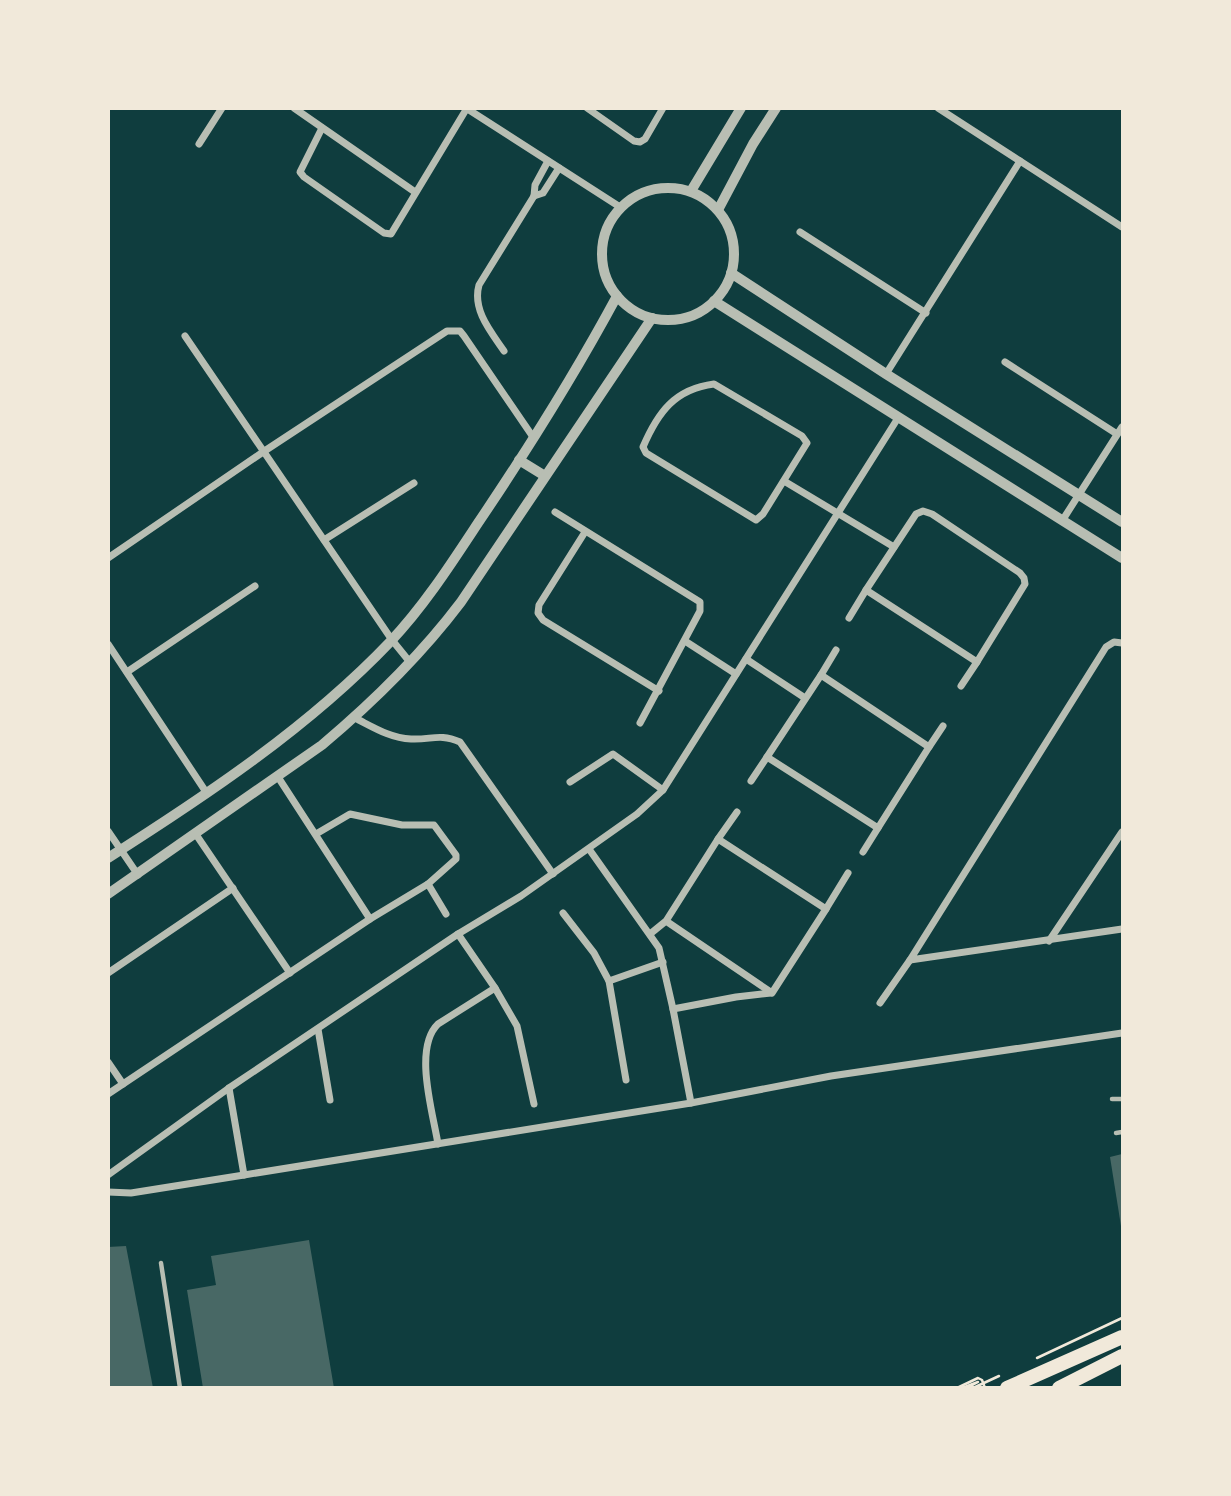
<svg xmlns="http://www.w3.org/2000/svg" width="1231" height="1496" font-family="Lato,sans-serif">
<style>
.building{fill:#486865}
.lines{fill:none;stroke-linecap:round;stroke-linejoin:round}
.path{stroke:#f1e9da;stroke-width:2.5}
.service{stroke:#b8beb3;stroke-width:4.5}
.minor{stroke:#b8beb3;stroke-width:7}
.tertiary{stroke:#b8beb3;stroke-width:10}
.trunk{stroke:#f1e9da;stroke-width:14}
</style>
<rect width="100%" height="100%" fill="#0f3d3e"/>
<g class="building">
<path d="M 1122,1154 L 1122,1226 L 1121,1226 L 1110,1157 Z"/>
<path d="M 309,1240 L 334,1388 L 203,1388 L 187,1290 L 216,1285 L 211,1256 Z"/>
<path d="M 126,1246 L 153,1388 L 108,1388 L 108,1247 Z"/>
</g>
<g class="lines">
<g class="path">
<path d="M 1037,1358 L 1122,1318"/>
<path d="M 957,1388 L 978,1378 L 982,1380 L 985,1388"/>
<path d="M 962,1388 L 978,1382 L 967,1388"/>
<path d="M 973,1388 L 999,1376"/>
</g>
<g class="service">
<path d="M 1112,1099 L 1122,1099"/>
<path d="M 1116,1133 L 1122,1132"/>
<path d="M 161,1263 L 180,1388"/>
</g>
<g class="minor">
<path d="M 294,108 L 415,192"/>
<path d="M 466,108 L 620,207"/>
<path d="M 587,108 L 634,141 L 640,142 L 645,139 L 663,108"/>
<path d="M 938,108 L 1122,227"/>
<path d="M 322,128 L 300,172 L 304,177 L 384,233 L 391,234 L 467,108"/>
<path d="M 199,144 L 222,108"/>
<path d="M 534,196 L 543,193 L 559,168"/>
<path d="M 800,232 L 926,313"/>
<path d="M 185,336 L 392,640 L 409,661"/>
<path d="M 504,351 C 491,332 472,310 479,285 L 534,196 L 535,185 L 548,161"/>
<path d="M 1005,362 L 1117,434"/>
<path d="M 886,374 L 1020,161"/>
<path d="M 714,384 L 802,436 L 807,443 L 763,514 L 756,520 L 646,453 L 643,447 C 658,412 675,389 714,384 Z"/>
<path d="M 784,481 L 894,547"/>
<path d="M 923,511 L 932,514 L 1020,573 L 1024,578 L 1025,584 L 977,662 L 866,590 L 916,514 Z"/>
<path d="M 555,512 L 700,602 L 700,611 L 640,723"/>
<path d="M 1062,521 L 1122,427"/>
<path d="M 585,532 L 539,605 L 538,613 L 543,620 L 659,691"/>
<path d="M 324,540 L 414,483"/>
<path d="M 108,558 L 263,452 L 447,331 L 460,331 L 464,336 L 533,437"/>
<path d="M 849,618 L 866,590"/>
<path d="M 685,641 L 736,674"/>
<path d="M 1122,643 L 1114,642 L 1106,647 L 910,960 L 1122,929"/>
<path d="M 108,644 L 206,792"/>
<path d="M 746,659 L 805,698"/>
<path d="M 127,672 L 255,586"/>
<path d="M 821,675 L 929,747 L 878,828 L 767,757 Z"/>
<path d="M 821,675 L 836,650"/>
<path d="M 961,686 L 977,662"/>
<path d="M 355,718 C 373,727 390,738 411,739 C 432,740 439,733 460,742 L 553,874"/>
<path d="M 929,747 L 943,726"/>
<path d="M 278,777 L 370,919"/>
<path d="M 751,781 L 767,757"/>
<path d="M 570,782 L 613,754 L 663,790"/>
<path d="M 108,831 L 138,875"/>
<path d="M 195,833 L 290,973"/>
<path d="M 718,839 L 737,812"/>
<path d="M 589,849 L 659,948 L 673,1009 L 691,1103"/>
<path d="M 863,852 L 878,828"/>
<path d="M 428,884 L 446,914"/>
<path d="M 826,909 L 848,873"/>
<path d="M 563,913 L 594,953 L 609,981 L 626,1080"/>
<path d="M 458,934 L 495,988 L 517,1026 L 534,1104"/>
<path d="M 650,934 L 666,921 L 718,839 L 826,909 L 772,993 L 666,921"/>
<path d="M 1049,941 L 1122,832"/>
<path d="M 108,973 L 233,888"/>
<path d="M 609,981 L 663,962"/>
<path d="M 880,1003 L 910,960"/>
<path d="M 673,1009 L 736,997 L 771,993"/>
<path d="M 318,1029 L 330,1100"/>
<path d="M 108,1062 L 123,1084"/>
<path d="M 229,1088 L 244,1175"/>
<path d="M 108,1094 L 370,919 L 428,884 L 456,859 L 456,855 L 434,825 L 402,825 L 350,814 L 316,834"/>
<path d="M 438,1144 C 433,1113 413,1048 438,1024 L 495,988"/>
<path d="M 108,1175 L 229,1088 L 458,934 L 521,896 L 637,814 L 663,790 L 898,418"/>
<path d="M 108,1192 L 131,1193 L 244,1175 L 691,1103 L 831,1076 L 1122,1033"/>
</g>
<g class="tertiary">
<circle cx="668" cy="254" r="66"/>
<path d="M 691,191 L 741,108"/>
<path d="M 718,210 L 753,144 L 776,108"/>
<path d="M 731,273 L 886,374 L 1122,522"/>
<path d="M 714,301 L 1122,558"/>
<path d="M 519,460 L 545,476"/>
<path d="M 108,858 C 207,795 309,727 390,642 C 424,606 451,564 478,523 C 528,449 575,374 617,296"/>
<path d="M 108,894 L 322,745 C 373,702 421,655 461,602 L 652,318"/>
</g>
<g class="trunk">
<path d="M 1007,1388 L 1122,1337"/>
<path d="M 1059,1388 L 1122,1356"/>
</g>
</g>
<rect width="1231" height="1496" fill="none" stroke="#f1e9da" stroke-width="220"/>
</svg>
